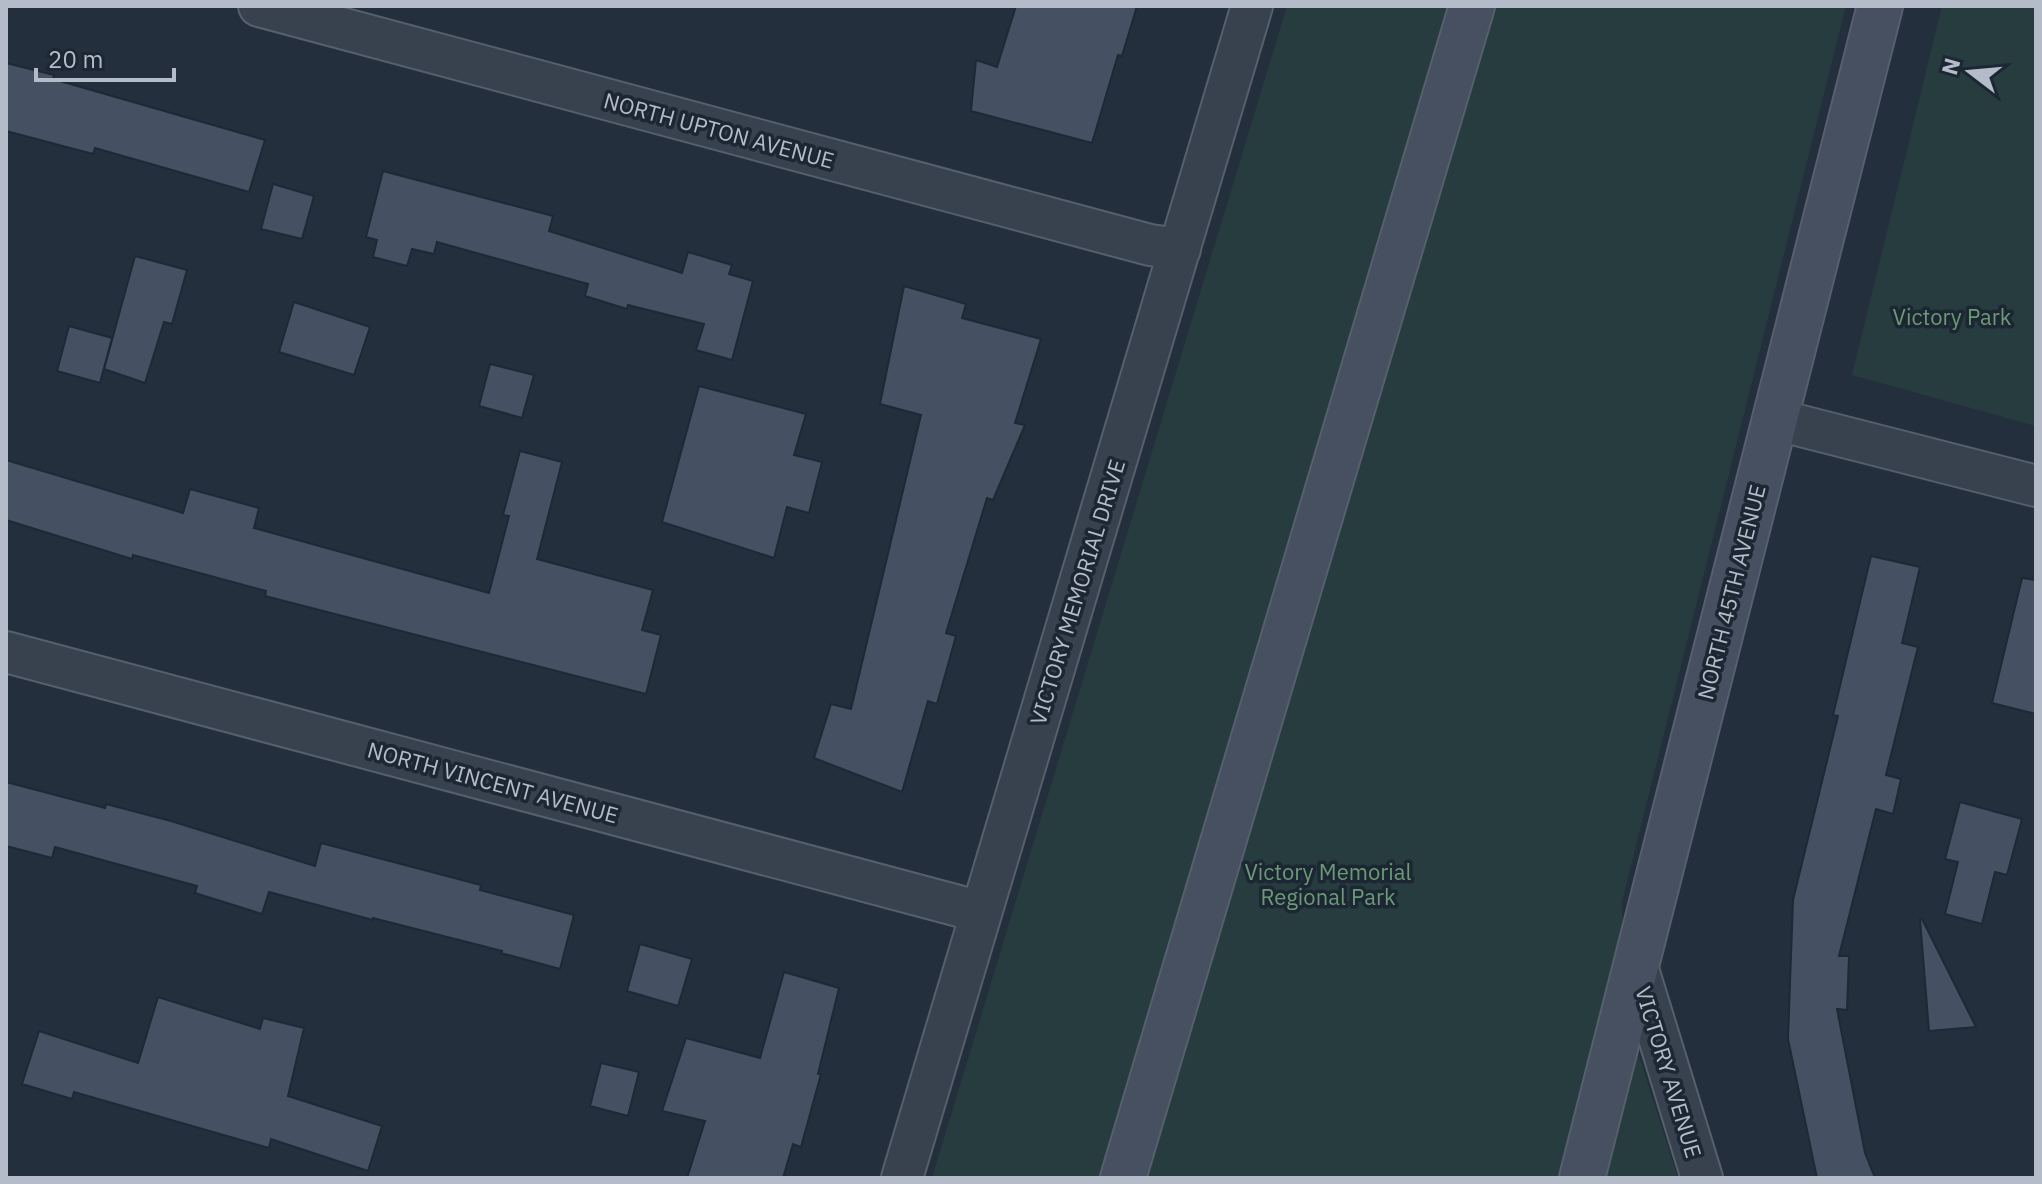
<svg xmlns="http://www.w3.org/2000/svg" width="2042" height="1184" font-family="'IBM Plex Sans',sans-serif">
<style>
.green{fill:#263c3f}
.building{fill:#455162;stroke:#1f2835;stroke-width:2}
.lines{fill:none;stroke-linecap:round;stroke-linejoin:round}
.street-casing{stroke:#565f6c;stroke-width:44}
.secondary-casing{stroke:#565f6c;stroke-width:48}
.street{stroke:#38414e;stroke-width:40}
.secondary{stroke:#465061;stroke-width:44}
.labels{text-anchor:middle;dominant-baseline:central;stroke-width:7;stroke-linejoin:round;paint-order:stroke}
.street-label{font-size:22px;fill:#b4bcc9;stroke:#1d2633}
.park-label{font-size:22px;fill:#6b9a76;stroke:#1d2633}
</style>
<rect width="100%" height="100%" fill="#242f3e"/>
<g class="green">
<path d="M 1287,6 L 1846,6 L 1622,902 L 1625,1012 L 1678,1178 L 932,1178 Z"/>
<path d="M 1942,6 L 2036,6 L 2036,426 L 1852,375 Z"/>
</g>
<g class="building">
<path d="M 1016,6 L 1137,6 L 1122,56 L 1118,55 L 1092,143 L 971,111 L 976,60 L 997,67 Z"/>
<path d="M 6,63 L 54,75 L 53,79 L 265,140 L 249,192 L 95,148 L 93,154 L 6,131 Z"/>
<path d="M 383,171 L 553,216 L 549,231 L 682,273 L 688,252 L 732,265 L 729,274 L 753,281 L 732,360 L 696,350 L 704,324 L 628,305 L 627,309 L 585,296 L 588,284 L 437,242 L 434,254 L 412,249 L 407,266 L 373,257 L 377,240 L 366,237 Z"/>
<path d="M 273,184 L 314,196 L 302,239 L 261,229 Z"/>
<path d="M 135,256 L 187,270 L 172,324 L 164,322 L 145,383 L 104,369 Z"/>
<path d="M 904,286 L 966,304 L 962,318 L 1041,339 L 1015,423 L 1025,425 L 993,500 L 987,498 L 946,633 L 956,636 L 937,704 L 928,701 L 902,792 L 814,758 L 831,704 L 851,709 L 921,415 L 880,404 Z"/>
<path d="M 294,302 L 370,327 L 354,375 L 279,352 Z"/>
<path d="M 69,326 L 112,338 L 100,383 L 57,371 Z"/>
<path d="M 490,364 L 534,375 L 522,418 L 479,406 Z"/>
<path d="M 699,386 L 806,414 L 794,455 L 822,462 L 809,513 L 787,507 L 774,558 L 662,522 Z"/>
<path d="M 520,451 L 562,462 L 537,559 L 653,590 L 642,630 L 661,635 L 646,694 L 265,596 L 266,591 L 133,555 L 132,559 L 6,520 L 6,460 L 183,513 L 190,489 L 259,508 L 254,528 L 489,593 L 509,516 L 503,515 Z"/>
<path d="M 1871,556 L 1920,567 L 1902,643 L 1918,647 L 1886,775 L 1901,779 L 1893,814 L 1876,809 L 1839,956 L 1849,956 L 1847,1010 L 1837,1009 L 1865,1153 L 1875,1178 L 1817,1178 L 1788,1039 L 1793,900 L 1838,716 L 1833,715 Z"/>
<path d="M 2022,578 L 2036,580 L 2036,714 L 1992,703 Z"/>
<path d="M 6,782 L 105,808 L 106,804 L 171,821 L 315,866 L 321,843 L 481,885 L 480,890 L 574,915 L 560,969 L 501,953 L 502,951 L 373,918 L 373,920 L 269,892 L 262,914 L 195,893 L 197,886 L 55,847 L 52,858 L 6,846 Z"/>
<path d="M 1960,802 L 2022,819 L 2007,875 L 1995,872 L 1982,924 L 1945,914 L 1958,862 L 1945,859 Z"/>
<path d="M 1920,919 L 1922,919 L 1976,1027 L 1929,1031 Z"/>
<path d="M 640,944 L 692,959 L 678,1006 L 627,991 Z"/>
<path d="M 784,972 L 839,988 L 818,1074 L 821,1074 L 801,1147 L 793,1144 L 783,1178 L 687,1178 L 705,1121 L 662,1111 L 686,1038 L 760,1058 Z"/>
<path d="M 158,997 L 260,1029 L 263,1018 L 304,1028 L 288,1096 L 382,1126 L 368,1171 L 271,1139 L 269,1148 L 74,1092 L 72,1099 L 22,1084 L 39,1031 L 138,1063 Z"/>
<path d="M 601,1063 L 639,1072 L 628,1116 L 590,1106 Z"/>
</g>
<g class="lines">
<defs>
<g id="street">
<path d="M 259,6 L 1150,245 L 1180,249"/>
<path d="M 1774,419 L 2036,486"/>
<path d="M 6,652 L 981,912"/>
<path d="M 1637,966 L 1702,1178"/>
<path d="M 902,1178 L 1252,6"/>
</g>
<g id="secondary">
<path d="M 1123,1178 L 1472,6"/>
<path d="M 1582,1178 L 1880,6"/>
</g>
</defs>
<use href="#street" class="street-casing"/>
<use href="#secondary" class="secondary-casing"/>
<use href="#street" class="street"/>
<use href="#secondary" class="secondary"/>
</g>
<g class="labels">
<g class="street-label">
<text transform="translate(719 130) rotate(15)">NORTH UPTON AVENUE</text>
<text transform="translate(1077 592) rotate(-73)">VICTORY MEMORIAL DRIVE</text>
<text transform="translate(1731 592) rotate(-76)">NORTH 45TH AVENUE</text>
<text transform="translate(493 782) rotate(15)">NORTH VINCENT AVENUE</text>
<text transform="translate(1669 1072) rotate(73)">VICTORY AVENUE</text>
</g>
<g class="park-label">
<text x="1952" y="316">Victory Park</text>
<text x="1328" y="871">Victory Memorial<tspan x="1328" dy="25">Regional Park</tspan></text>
</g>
</g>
<rect width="2042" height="1184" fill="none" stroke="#b4bcc9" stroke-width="16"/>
<g transform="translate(1970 72) rotate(286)" stroke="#1d2633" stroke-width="6" paint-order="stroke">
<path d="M0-6L14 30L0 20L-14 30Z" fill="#b4bcc9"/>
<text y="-12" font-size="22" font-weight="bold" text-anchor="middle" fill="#b4bcc9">N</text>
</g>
<path d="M36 68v12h138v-12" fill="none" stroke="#b4bcc9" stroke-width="4"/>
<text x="48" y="68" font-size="24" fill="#b4bcc9" stroke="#1d2633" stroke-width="6" paint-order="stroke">20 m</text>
</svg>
